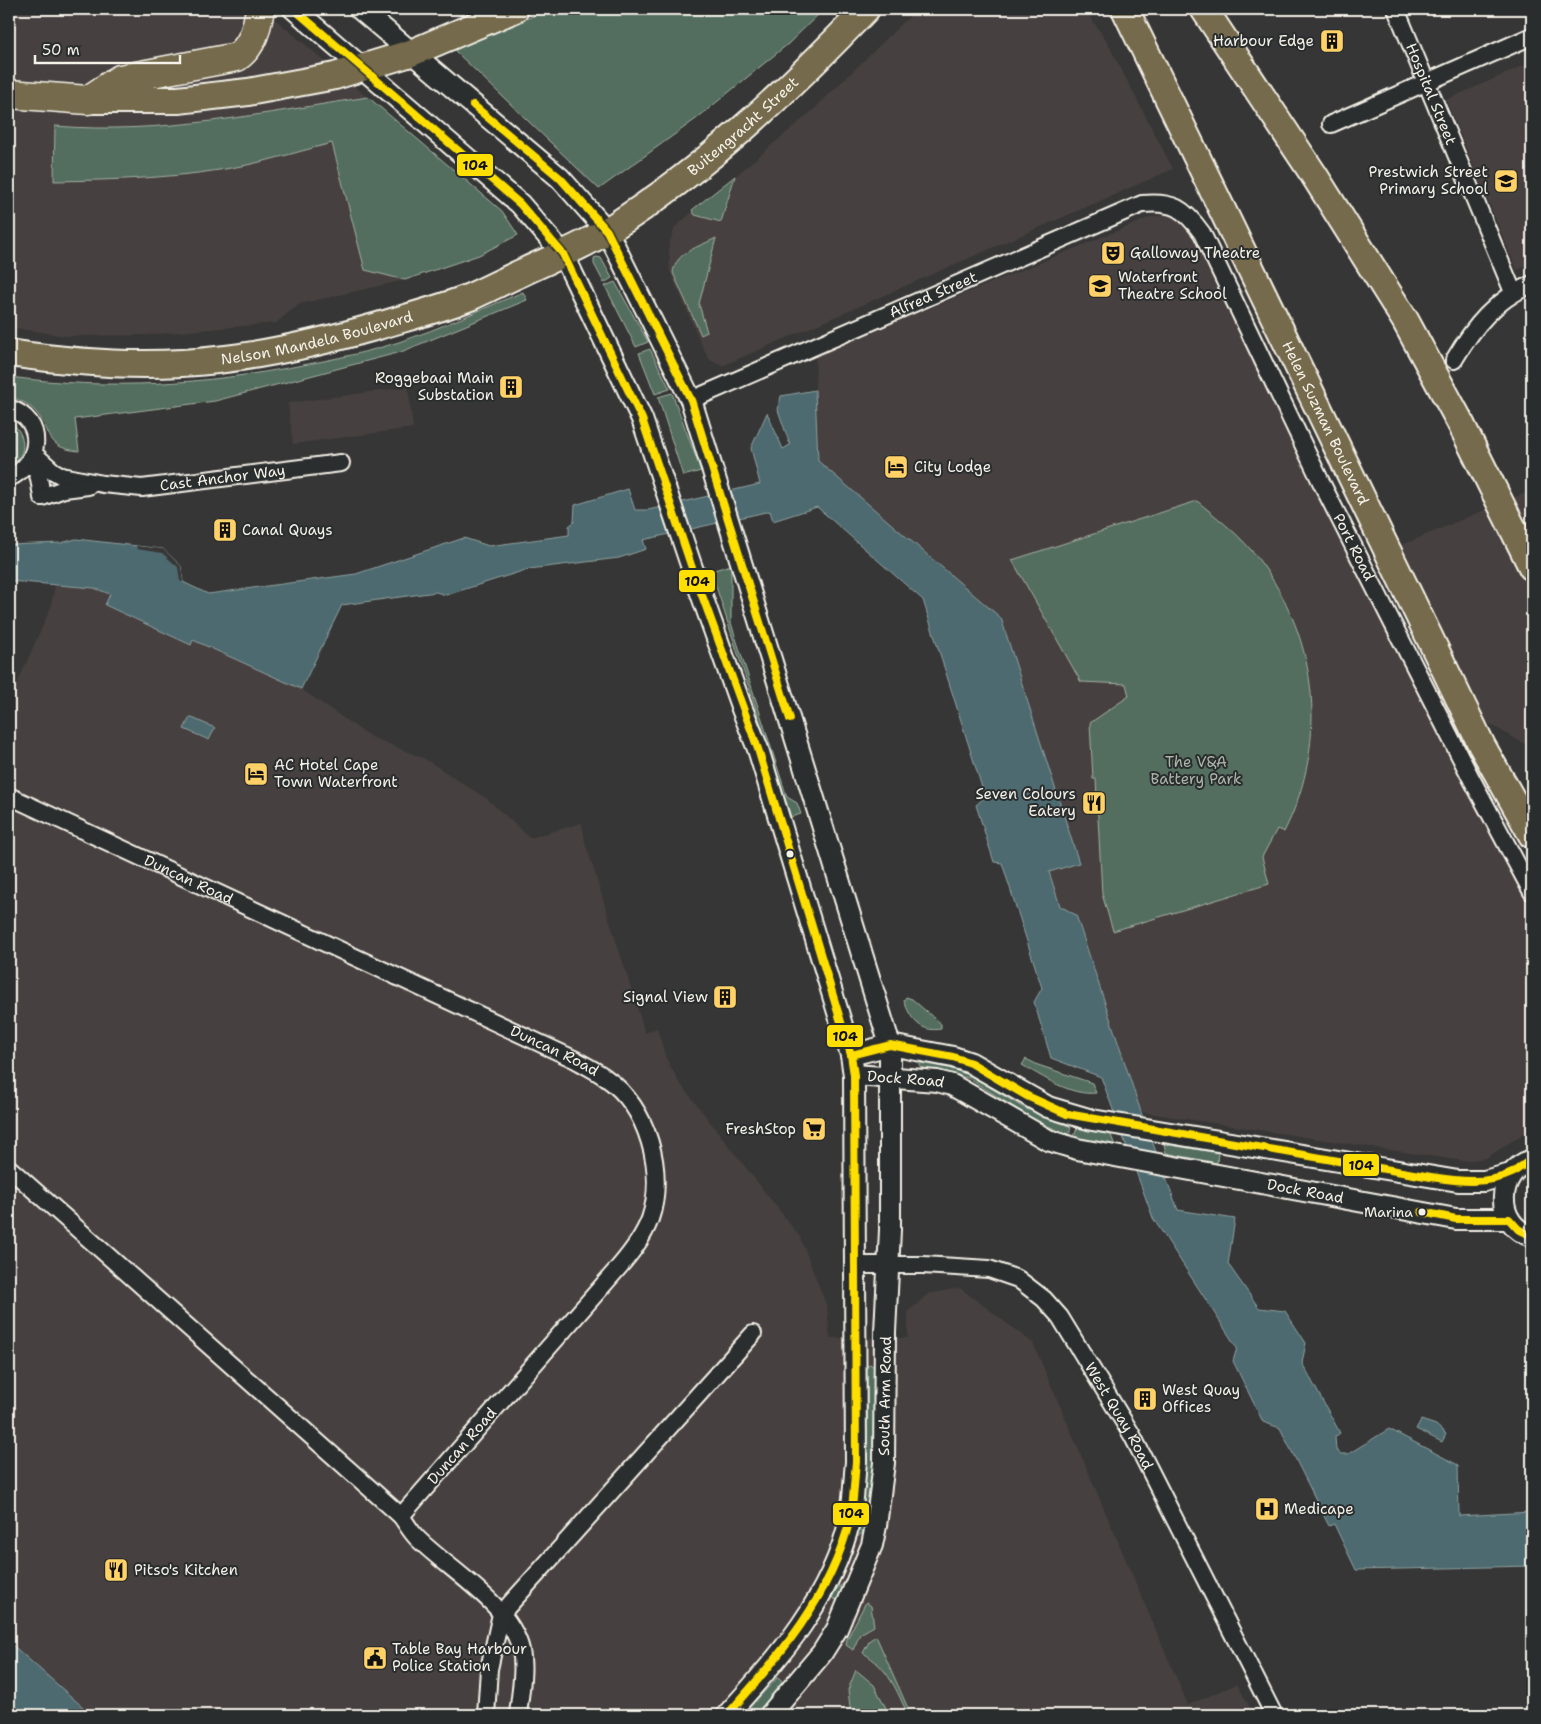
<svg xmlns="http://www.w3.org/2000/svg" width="1541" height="1724" font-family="'Shantell Sans',sans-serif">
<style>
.built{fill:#47403f}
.green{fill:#536e5e;stroke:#a4b0a3}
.water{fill:#4d6b70;stroke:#90a1a0}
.pier{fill:#373636}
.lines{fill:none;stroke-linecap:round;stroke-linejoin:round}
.minor-casing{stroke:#f4f1e8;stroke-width:20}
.tertiary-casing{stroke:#f4f1e8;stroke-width:24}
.primary-casing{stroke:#f4f1e8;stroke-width:30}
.motorway-casing{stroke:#f4f1e8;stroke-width:31}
.minor{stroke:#2a2d2e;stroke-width:16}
.tertiary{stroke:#2a2d2e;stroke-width:20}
.primary{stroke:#746b4b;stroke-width:26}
.motorway{stroke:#746b4b;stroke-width:28}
.bus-1-casing{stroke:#2a2d2e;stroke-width:11}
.bus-1{stroke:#ffdf00;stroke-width:8}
.bus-dot{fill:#f4f1e8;stroke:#2a2d2e;stroke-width:2}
.labels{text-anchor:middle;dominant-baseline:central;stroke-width:4;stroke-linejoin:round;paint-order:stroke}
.bus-label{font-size:14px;fill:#f4f1e8;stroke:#2a2d2e;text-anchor:end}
.poi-label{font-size:15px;fill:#f4f1e8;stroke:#2a2d2e;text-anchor:start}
.street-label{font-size:15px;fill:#f4f1e8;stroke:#2a2d2e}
.park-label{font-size:15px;fill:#acb6aa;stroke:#2a2d2e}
.line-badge{stroke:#2a2d2e;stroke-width:2}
.pale-badge-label{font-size:14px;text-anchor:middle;font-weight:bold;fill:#111}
</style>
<rect width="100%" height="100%" fill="#373636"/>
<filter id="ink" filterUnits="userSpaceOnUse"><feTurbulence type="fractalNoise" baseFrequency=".02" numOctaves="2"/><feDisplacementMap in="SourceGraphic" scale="10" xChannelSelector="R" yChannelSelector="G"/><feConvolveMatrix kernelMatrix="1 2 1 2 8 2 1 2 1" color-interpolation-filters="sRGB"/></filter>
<g filter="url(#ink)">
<g class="built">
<path d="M 9,9 L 263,9 L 502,211 L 518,235 L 479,255 L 405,280 L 299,304 L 276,323 L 146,335 L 66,336 L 9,327 Z"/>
<path d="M 917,9 L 1085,9 L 1108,44 L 1173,169 L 722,366 L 710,360 L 702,346 L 670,271 L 669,244 L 675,227 L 811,112 Z"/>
<path d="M 1532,62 L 1532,263 L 1517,270 L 1446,100 Z"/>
<path d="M 1164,215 L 1175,215 L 1187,224 L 1196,236 L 1464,782 L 1532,907 L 1532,1128 L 1486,1158 L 1463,1161 L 1141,1112 L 1076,915 L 1060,906 L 1049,872 L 1078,863 L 1001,618 L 818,461 L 815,390 L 816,355 L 1151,217 Z"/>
<path d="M 408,387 L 413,428 L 293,444 L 288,403 Z"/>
<path d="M 1532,490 L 1532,748 L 1475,716 L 1395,548 Z"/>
<path d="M 55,585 L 94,587 L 110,594 L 105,605 L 191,644 L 193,639 L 301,689 L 369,736 L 425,759 L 487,799 L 530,838 L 582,823 L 585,842 L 645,1033 L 657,1028 L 666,1058 L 679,1082 L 800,1237 L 827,1307 L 830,1338 L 908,1338 L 908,1312 L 928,1294 L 960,1288 L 1033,1343 L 1188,1705 L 1237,1684 L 1254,1715 L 92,1715 L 9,1642 L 9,702 L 51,607 Z"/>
</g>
<g class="green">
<path d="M 551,9 L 824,9 L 788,44 L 696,119 L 599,189 L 452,48 Z"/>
<path d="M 368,97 L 502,211 L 518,235 L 479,255 L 405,280 L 365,270 L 332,143 C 304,150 275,159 247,165 C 184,178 118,180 54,181 L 55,126 C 161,135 264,113 368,97 Z"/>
<path d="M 735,176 L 721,222 L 695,215 L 692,210 Z"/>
<path d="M 716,238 L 699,304 L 707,332 L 701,335 L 673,273 C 675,252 699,247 716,238 Z"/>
<path d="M 597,257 L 601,258 L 612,278 L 604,283 L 594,264 L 594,258 Z"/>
<path d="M 615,282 L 648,342 L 636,347 L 605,286 Z"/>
<path d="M 523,292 L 527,300 L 401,352 L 215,401 L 75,419 L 79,451 C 45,448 53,433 36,412 C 28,403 19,400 9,396 L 9,377 C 111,390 202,385 303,365 C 335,359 368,352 399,342 C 441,328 482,309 523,292 Z"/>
<path d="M 650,349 L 670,389 L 655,394 L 639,353 Z"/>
<path d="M 672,393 L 701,471 L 683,476 L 658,397 Z"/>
<path d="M 9,420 C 25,432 30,455 9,465 Z"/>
<path d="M 1197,501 C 1215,516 1236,532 1251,550 C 1318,630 1331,739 1284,832 L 1277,829 L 1262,857 L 1269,884 L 1113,931 L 1102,894 L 1096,779 L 1093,779 L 1090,723 L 1129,696 L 1126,684 L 1081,682 L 1012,560 Z"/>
<path d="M 731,565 L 731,623 L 787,797 L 797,803 L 801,814 L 791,817 L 711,571 Z"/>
<path d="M 906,997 L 912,999 L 941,1024 L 941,1029 C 920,1033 910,1018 904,1001 Z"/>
<path d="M 1026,1059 L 1038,1065 L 1092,1083 L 1096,1093 C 1071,1096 1043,1077 1022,1065 Z"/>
<path d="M 920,1063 L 948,1068 L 969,1075 L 1024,1108 L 1071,1127 L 1069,1135 L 1036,1121 L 968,1078 L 920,1067 Z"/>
<path d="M 1077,1128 L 1111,1135 L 1115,1146 L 1074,1137 Z"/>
<path d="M 1164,1144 L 1218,1153 L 1217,1163 L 1166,1153 Z"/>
<path d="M 870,1364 L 875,1368 L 873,1478 L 866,1530 L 856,1538 L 867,1459 L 867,1366 Z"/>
<path d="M 849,1579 L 840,1602 L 831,1597 L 834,1591 Z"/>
<path d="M 866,1602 L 871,1606 L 874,1626 L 860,1634 L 853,1650 L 846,1645 L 847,1639 Z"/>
<path d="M 876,1636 L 911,1715 L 908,1715 C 897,1691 888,1667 863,1653 L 870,1640 Z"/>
<path d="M 856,1670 L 874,1685 L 886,1708 L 877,1715 L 851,1715 L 848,1690 Z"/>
<path d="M 778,1677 L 785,1684 L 756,1715 L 742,1715 Z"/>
</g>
<g class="water">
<path d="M 815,390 L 818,461 L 1001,618 L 1079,863 L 1049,872 L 1060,906 L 1076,915 L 1141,1112 L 1178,1210 L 1235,1219 L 1228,1264 L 1259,1308 L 1285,1311 L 1306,1343 L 1302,1363 L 1340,1433 L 1335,1437 L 1336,1450 L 1341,1454 L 1348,1454 L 1389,1429 L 1458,1465 L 1459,1516 L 1531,1512 L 1532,1502 L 1532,1566 L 1356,1570 L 1334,1524 L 1329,1526 L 1280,1428 L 1263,1422 L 1233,1361 L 1237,1348 L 1153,1218 L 1101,1077 L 1051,1058 L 1034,1002 L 1042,988 L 1002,863 L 994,862 L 976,805 L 985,797 L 923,600 L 817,507 L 773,521 L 770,511 L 643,540 L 646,549 L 619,558 L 529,569 L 446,595 L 436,592 L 342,605 L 301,689 L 193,640 L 191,645 L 105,605 L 110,594 L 94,588 L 9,581 L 9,545 L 61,543 L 76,539 L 163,549 L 181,566 L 183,582 L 208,594 L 356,574 L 464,538 L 489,546 L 569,535 L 569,526 L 574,522 L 575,505 L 628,489 L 635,510 L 648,510 L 760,484 L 751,448 L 767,413 L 783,449 L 790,445 L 778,410 L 781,396 Z"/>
<path d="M 190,717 L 215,728 L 209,740 L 184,729 Z"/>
<path d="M 1421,1420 L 1436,1425 L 1446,1434 L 1442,1442 L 1416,1429 Z"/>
<path d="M 9,1642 L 92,1715 L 9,1715 Z"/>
</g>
<path class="pier" d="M 136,546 L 163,549 L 181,566 L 183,582 L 180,581 L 178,567 L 162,553 L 137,549 Z"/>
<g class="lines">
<defs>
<g id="minor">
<path id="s1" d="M 1396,9 L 1513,292"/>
<path d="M 1331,124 L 1532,36"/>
<path d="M 1454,360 C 1474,326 1495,300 1532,284"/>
<path id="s2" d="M 691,400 L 1142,204 C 1173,201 1184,208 1202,233 L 1322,484 L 1471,778 L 1532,892"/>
<path d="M 9,408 C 46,420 42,463 9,478"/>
<path id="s3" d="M 34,454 L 53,471 L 62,476 L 103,484 L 142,488 L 341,463"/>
<path d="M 32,459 L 39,478 L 42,497"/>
<path d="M 42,497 L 64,489 L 88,486"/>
<path id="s4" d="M 9,796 L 576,1060 C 586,1066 597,1071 606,1078 C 648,1107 666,1172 650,1219 C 643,1238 631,1253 619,1267 L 401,1516"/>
<path d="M 9,1168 L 401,1516 C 406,1523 411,1532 417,1538 C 449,1570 510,1604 521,1650 C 525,1670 520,1694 518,1715"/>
<path id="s5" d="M 856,1265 L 923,1265 L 989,1269 L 1018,1279 L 1044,1299 L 1060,1317 L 1132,1435 L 1274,1715"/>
<path d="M 501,1614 L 753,1334"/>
<path d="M 486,1715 L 489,1669 L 501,1614"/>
</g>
<g id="tertiary">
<path d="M 294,9 L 520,204 L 563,254 L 642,419 L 691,565 L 742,709 L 758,749 L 851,1055 L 854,1075 L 856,1462 C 854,1480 854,1500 850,1519 C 832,1598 779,1658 727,1715"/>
<path d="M 360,9 L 560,178 L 607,231 L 691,400 L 890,1045 L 890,1230 L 885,1332 L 884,1463 L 876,1526 L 872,1545 L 837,1629 L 822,1653 L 770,1715"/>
<path d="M 851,1055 L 890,1045 L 953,1057 L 971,1063 L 1048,1107 L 1092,1120 L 1458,1181 L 1484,1181 L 1511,1174"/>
<path id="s6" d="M 854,1075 L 937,1081 L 952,1085 L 1048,1140 L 1077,1149 L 1456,1219 L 1509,1219"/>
<path d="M 1532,1160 C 1495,1171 1494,1226 1532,1236"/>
</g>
<g id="primary">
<path id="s7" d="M 1125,9 L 1482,746 L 1532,835"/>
<path d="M 1204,9 L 1314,175 L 1405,320 L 1459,420 L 1532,567"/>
<path d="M 88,100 L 178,100 L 248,92 L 335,76 L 411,53 L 515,9"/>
<path id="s8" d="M 9,353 C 76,363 149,368 217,360 C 271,354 325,341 378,326 C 408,317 440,309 470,297 C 488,289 505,280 523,272 C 552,258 582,247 610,229 C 705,169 789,90 866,9"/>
</g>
<path id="motorway" d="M 9,94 L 88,100 L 120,79 L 237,57 C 253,46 257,27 260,9"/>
</defs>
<use href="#minor" class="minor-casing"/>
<use href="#tertiary" class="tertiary-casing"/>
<use href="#primary" class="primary-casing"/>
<use href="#motorway" class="motorway-casing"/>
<use href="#minor" class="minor"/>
<use href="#tertiary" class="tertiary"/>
<use href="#primary" class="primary"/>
<use href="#motorway" class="motorway"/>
<defs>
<g id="bus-1">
<path d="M 294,9 L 520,204 L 563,254 L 642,419 L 691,565 L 758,749 L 851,1055 L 854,1075 L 856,1462 C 854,1481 854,1501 850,1519 C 831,1597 779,1657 727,1715"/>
<path d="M 473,105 L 560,178 L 607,231 L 691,400 L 790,719"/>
<path d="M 851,1055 L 890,1045 L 953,1057 L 971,1063 L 1027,1096 L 1067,1114 L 1431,1177 C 1457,1181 1487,1185 1512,1173 C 1519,1169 1524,1163 1532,1160"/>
<path d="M 1422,1212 L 1456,1219 L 1509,1219 L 1518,1229 L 1532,1236"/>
</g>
</defs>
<use href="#bus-1" class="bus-1-casing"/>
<use href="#bus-1" class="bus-1"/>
</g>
</g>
<defs>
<symbol id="building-square" viewBox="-11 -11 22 22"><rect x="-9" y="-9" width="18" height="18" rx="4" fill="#ffd166" stroke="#2a2d2e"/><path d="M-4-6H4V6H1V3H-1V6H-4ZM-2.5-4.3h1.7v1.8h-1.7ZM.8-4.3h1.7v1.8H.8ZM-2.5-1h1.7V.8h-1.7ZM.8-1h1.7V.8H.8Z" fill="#111"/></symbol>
<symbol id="school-square" viewBox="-11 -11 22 22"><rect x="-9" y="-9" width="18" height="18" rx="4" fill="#ffd166" stroke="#2a2d2e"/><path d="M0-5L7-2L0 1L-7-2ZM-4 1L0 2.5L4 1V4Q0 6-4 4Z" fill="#111"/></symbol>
<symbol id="theatre-square" viewBox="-11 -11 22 22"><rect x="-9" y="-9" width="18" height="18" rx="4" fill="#ffd166" stroke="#2a2d2e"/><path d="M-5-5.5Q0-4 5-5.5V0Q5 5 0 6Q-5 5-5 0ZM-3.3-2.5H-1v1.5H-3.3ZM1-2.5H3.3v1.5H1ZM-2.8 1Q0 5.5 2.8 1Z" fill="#111"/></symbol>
<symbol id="university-square" viewBox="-11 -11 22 22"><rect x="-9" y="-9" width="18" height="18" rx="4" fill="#ffd166" stroke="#2a2d2e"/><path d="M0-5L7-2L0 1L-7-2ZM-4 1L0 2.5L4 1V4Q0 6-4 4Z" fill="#111"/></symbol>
<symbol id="hotel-square" viewBox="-11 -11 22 22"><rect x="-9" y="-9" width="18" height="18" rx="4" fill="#ffd166" stroke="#2a2d2e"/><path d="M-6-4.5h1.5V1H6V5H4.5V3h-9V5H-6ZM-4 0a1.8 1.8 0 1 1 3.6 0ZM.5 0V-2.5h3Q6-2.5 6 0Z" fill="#111"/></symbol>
<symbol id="restaurant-square" viewBox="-11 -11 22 22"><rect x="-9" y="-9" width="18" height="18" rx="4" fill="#ffd166" stroke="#2a2d2e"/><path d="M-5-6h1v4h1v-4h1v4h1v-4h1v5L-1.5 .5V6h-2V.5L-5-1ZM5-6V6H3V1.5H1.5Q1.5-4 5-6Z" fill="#111"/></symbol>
<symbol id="supermarket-square" viewBox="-11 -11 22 22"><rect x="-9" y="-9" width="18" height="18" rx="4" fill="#ffd166" stroke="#2a2d2e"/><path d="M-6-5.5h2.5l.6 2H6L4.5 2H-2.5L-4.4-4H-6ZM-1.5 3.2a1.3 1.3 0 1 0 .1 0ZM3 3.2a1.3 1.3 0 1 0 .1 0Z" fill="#111"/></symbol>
<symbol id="hospital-square" viewBox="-11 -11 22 22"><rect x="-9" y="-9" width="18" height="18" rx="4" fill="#ffd166" stroke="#2a2d2e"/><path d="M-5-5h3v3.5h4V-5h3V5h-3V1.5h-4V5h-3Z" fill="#111"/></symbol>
<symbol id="civic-square" viewBox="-11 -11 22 22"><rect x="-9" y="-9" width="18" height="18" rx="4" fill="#ffd166" stroke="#2a2d2e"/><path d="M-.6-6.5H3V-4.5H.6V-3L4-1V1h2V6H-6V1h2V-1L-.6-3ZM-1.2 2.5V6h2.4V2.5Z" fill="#111"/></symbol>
</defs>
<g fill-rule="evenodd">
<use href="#building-square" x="1318" y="27" width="28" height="28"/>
<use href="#school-square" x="1492" y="167" width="28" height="28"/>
<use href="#theatre-square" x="1099" y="239" width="28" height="28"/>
<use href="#university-square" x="1086" y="272" width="28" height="28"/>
<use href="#building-square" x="497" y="373" width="28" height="28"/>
<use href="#hotel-square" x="882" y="453" width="28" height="28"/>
<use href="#building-square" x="211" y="516" width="28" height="28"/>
<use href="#hotel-square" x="242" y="760" width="28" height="28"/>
<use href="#restaurant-square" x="1080" y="789" width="28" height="28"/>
<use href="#building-square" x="711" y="983" width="28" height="28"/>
<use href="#supermarket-square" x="800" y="1115" width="28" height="28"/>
<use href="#building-square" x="1131" y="1385" width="28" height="28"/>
<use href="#hospital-square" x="1253" y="1495" width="28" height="28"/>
<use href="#restaurant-square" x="102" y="1556" width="28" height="28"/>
<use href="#civic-square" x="361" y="1644" width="28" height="28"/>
</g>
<g class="bus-dot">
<circle cx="790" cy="854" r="4.5"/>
<circle cx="1422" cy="1212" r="4.5"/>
</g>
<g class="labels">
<g class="bus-label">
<text x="1413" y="1212">Marina</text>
</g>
<g class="poi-label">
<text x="1314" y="41" text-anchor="end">Harbour Edge</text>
<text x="1488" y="172" text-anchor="end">Prestwich Street<tspan x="1488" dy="17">Primary School</tspan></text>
<text x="1130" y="253">Galloway Theatre</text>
<text x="1118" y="277">Waterfront<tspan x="1118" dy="17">Theatre School</tspan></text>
<text x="494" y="378" text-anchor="end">Roggebaai Main<tspan x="494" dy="17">Substation</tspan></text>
<text x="914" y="467">City Lodge</text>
<text x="242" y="530">Canal Quays</text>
<text x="274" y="765">AC Hotel Cape<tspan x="274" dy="17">Town Waterfront</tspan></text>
<text x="1076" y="794" text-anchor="end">Seven Colours<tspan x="1076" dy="17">Eatery</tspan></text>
<text x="708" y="997" text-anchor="end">Signal View</text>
<text x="796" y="1129" text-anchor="end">FreshStop</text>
<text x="1162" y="1390">West Quay<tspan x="1162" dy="17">Offices</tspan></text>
<text x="1284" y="1509">Medicape</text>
<text x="134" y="1570">Pitso's Kitchen</text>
<text x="392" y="1649">Table Bay Harbour<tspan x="392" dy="17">Police Station</tspan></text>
</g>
<g class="street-label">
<text stroke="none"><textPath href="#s1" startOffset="92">Hospital Street</textPath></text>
<text stroke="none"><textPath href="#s8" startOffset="794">Buitengracht Street</textPath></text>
<text stroke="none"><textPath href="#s2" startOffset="264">Alfred Street</textPath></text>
<text stroke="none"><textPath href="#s8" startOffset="311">Nelson Mandela Boulevard</textPath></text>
<text stroke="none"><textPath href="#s7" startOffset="460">Helen Suzman Boulevard</textPath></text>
<text stroke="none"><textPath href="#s3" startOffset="198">Cast Anchor Way</textPath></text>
<text stroke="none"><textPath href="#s2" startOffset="912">Port Road</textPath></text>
<text stroke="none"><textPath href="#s4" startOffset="198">Duncan Road</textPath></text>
<text stroke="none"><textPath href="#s4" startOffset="602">Duncan Road</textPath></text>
<text stroke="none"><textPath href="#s6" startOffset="52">Dock Road</textPath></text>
<text stroke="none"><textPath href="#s6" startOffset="472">Dock Road</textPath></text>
<text transform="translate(885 1396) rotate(-89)">South Arm Road</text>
<text stroke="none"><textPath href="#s5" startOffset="336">West Quay Road</textPath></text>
<text transform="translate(462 1446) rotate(-49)">Duncan Road</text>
</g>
<g class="park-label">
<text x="1196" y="762">The V&amp;A<tspan x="1196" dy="17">Battery Park</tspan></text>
</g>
</g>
<g class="line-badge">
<rect x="456" y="153" width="38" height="24" rx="5" fill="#ffdf00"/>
<rect x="678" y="569" width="38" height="24" rx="5" fill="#ffdf00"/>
<rect x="826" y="1024" width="38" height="24" rx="5" fill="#ffdf00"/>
<rect x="1342" y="1153" width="38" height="24" rx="5" fill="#ffdf00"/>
<rect x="832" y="1502" width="38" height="24" rx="5" fill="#ffdf00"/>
</g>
<g class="pale-badge-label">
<text x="475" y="170">104</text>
<text x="697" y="586">104</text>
<text x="845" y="1041">104</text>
<text x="1361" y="1170">104</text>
<text x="851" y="1518">104</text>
</g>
<rect width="1541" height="1724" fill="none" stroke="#2a2d2e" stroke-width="30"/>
<rect x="15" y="15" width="1511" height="1694" fill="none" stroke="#f4f1e8" stroke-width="2" filter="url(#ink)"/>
<path d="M35 55v8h145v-8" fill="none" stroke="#f4f1e8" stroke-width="2.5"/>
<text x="42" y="55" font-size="15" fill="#f4f1e8" stroke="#2a2d2e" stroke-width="4" paint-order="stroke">50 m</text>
</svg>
